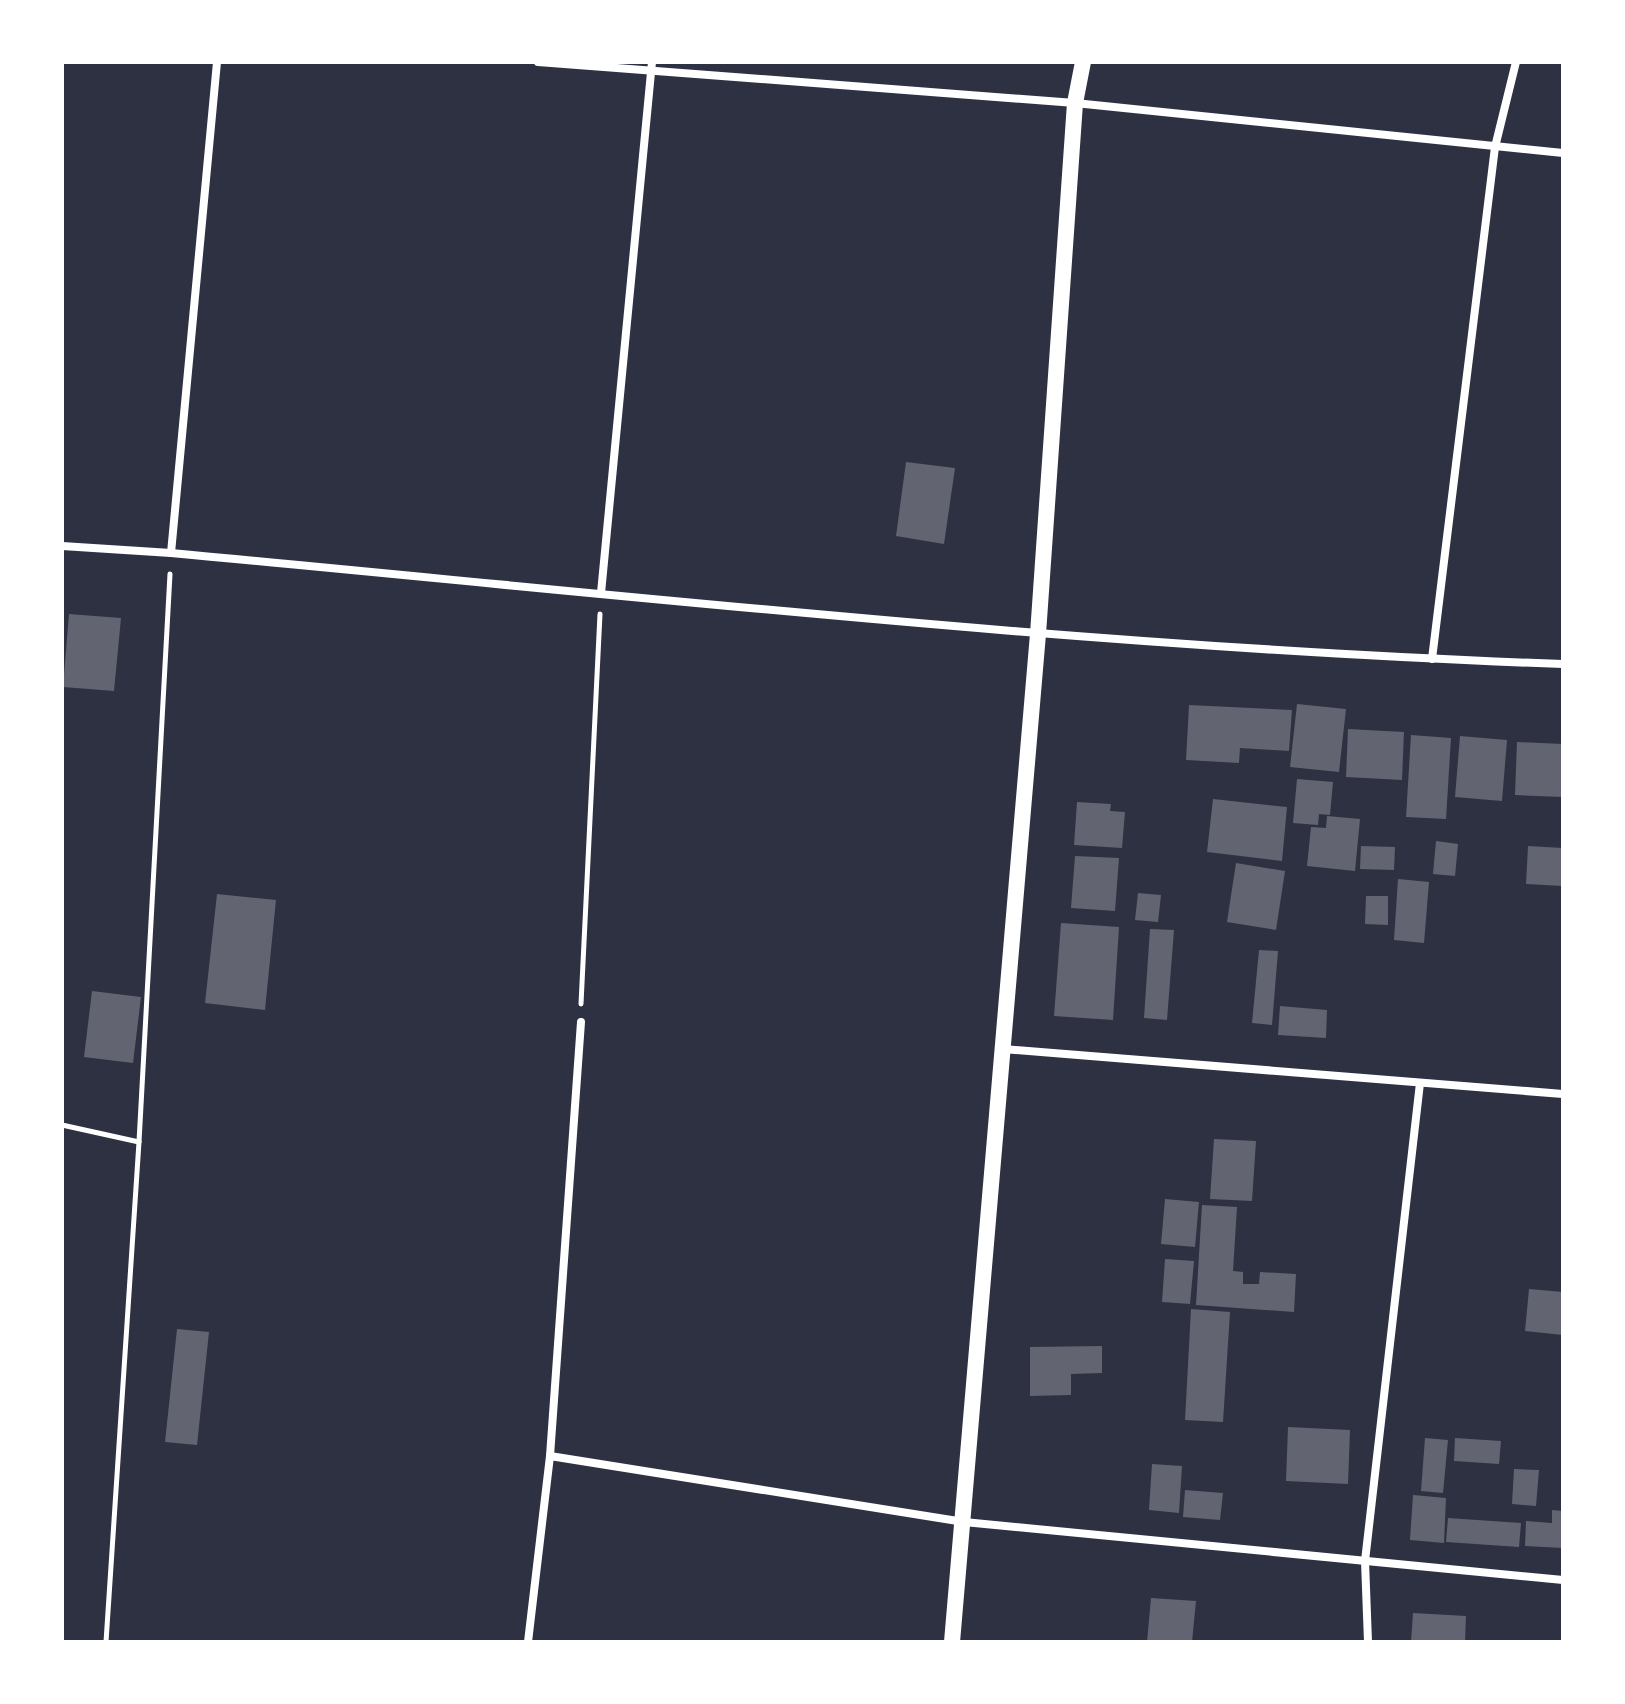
<svg xmlns="http://www.w3.org/2000/svg" width="1625" height="1704" font-family="'Playfair Display',serif">
<style>
.building{fill:#626471}
.lines{fill:none;stroke-linecap:round;stroke-linejoin:round}
.path{stroke:#fff;stroke-width:5}
.minor{stroke:#fff;stroke-width:8}
.secondary{stroke:#fff;stroke-width:16}
</style>
<rect width="100%" height="100%" fill="#2d3142"/>
<g class="building">
<path d="M 906,462 L 955,468 L 944,544 L 896,536 Z"/>
<path d="M 69,614 L 121,618 L 114,691 L 63,687 Z"/>
<path d="M 1297,704 L 1346,709 L 1339,772 L 1290,767 Z"/>
<path d="M 1189,705 L 1292,710 L 1289,751 L 1240,748 L 1239,763 L 1186,760 Z"/>
<path d="M 1348,729 L 1404,732 L 1402,780 L 1346,777 Z"/>
<path d="M 1411,735 L 1451,738 L 1446,819 L 1406,817 Z"/>
<path d="M 1460,736 L 1507,740 L 1502,801 L 1455,797 Z"/>
<path d="M 1517,742 L 1563,744 L 1563,797 L 1515,795 Z"/>
<path d="M 1297,779 L 1333,782 L 1330,815 L 1319,814 L 1318,825 L 1293,823 Z"/>
<path d="M 1213,799 L 1287,807 L 1282,861 L 1207,852 Z"/>
<path d="M 1077,802 L 1111,804 L 1110,811 L 1125,812 L 1122,848 L 1074,845 Z"/>
<path d="M 1327,816 L 1360,819 L 1355,871 L 1307,866 L 1311,827 L 1326,828 Z"/>
<path d="M 1436,841 L 1458,844 L 1455,876 L 1433,874 Z"/>
<path d="M 1361,846 L 1395,847 L 1394,870 L 1360,869 Z"/>
<path d="M 1528,846 L 1563,848 L 1563,886 L 1526,884 Z"/>
<path d="M 1075,856 L 1119,858 L 1115,911 L 1071,908 Z"/>
<path d="M 1236,863 L 1285,871 L 1276,930 L 1227,922 Z"/>
<path d="M 1398,879 L 1429,882 L 1424,943 L 1394,940 Z"/>
<path d="M 1138,893 L 1161,895 L 1158,922 L 1135,920 Z"/>
<path d="M 217,894 L 276,900 L 265,1010 L 205,1003 Z"/>
<path d="M 1366,896 L 1388,896 L 1388,925 L 1365,924 Z"/>
<path d="M 1061,923 L 1119,927 L 1113,1020 L 1054,1016 Z"/>
<path d="M 1150,929 L 1174,930 L 1167,1020 L 1144,1018 Z"/>
<path d="M 1259,950 L 1278,951 L 1272,1025 L 1252,1023 Z"/>
<path d="M 92,991 L 141,997 L 133,1063 L 84,1057 Z"/>
<path d="M 1280,1006 L 1327,1010 L 1326,1038 L 1278,1035 Z"/>
<path d="M 1214,1139 L 1256,1141 L 1252,1201 L 1210,1199 Z"/>
<path d="M 1165,1199 L 1199,1202 L 1195,1247 L 1161,1244 Z"/>
<path d="M 1202,1205 L 1237,1207 L 1233,1271 L 1243,1272 L 1243,1284 L 1259,1284 L 1260,1272 L 1296,1274 L 1294,1312 L 1196,1305 Z"/>
<path d="M 1165,1259 L 1194,1261 L 1190,1304 L 1162,1302 Z"/>
<path d="M 1529,1289 L 1563,1292 L 1563,1335 L 1525,1331 Z"/>
<path d="M 1191,1309 L 1230,1312 L 1223,1422 L 1185,1420 Z"/>
<path d="M 177,1329 L 209,1332 L 197,1445 L 165,1442 Z"/>
<path d="M 1102,1346 L 1102,1373 L 1071,1374 L 1071,1395 L 1030,1396 L 1030,1347 Z"/>
<path d="M 1288,1427 L 1350,1430 L 1348,1484 L 1286,1481 Z"/>
<path d="M 1425,1438 L 1448,1440 L 1443,1493 L 1421,1491 Z"/>
<path d="M 1455,1438 L 1501,1441 L 1499,1464 L 1454,1461 Z"/>
<path d="M 1152,1464 L 1182,1466 L 1179,1513 L 1149,1510 Z"/>
<path d="M 1514,1469 L 1539,1470 L 1536,1506 L 1512,1504 Z"/>
<path d="M 1185,1490 L 1223,1493 L 1220,1520 L 1183,1517 Z"/>
<path d="M 1413,1495 L 1446,1498 L 1444,1543 L 1410,1540 Z"/>
<path d="M 1552,1510 L 1563,1511 L 1563,1548 L 1525,1546 L 1526,1521 L 1552,1523 Z"/>
<path d="M 1448,1518 L 1521,1523 L 1519,1547 L 1446,1542 Z"/>
<path d="M 1151,1598 L 1196,1601 L 1192,1642 L 1147,1642 Z"/>
<path d="M 1413,1613 L 1466,1616 L 1465,1642 L 1411,1642 Z"/>
</g>
<g class="lines">
<g class="path">
<path d="M 581,1004 L 600,614"/>
<path d="M 62,1125 L 139,1142"/>
<path d="M 106,1642 L 139,1142 L 170,574"/>
</g>
<g class="minor">
<path d="M 538,62 L 1075,103 L 1563,153"/>
<path d="M 62,546 L 171,553 C 635,596 1098,648 1563,664"/>
<path d="M 171,553 L 217,62"/>
<path d="M 601,593 L 652,62"/>
<path d="M 1432,659 L 1495,147 L 1516,62"/>
<path d="M 1003,1049 L 1563,1094"/>
<path d="M 550,1456 L 964,1522 L 1563,1580"/>
<path d="M 528,1642 L 550,1456 L 581,1022"/>
<path d="M 1368,1642 L 1365,1561 L 1420,1083"/>
</g>
<path class="secondary" d="M 952,1642 L 1038,634 L 1075,103 L 1083,62"/>
</g>
<rect width="1625" height="1704" fill="none" stroke="#ffffff" stroke-width="128"/>
</svg>
